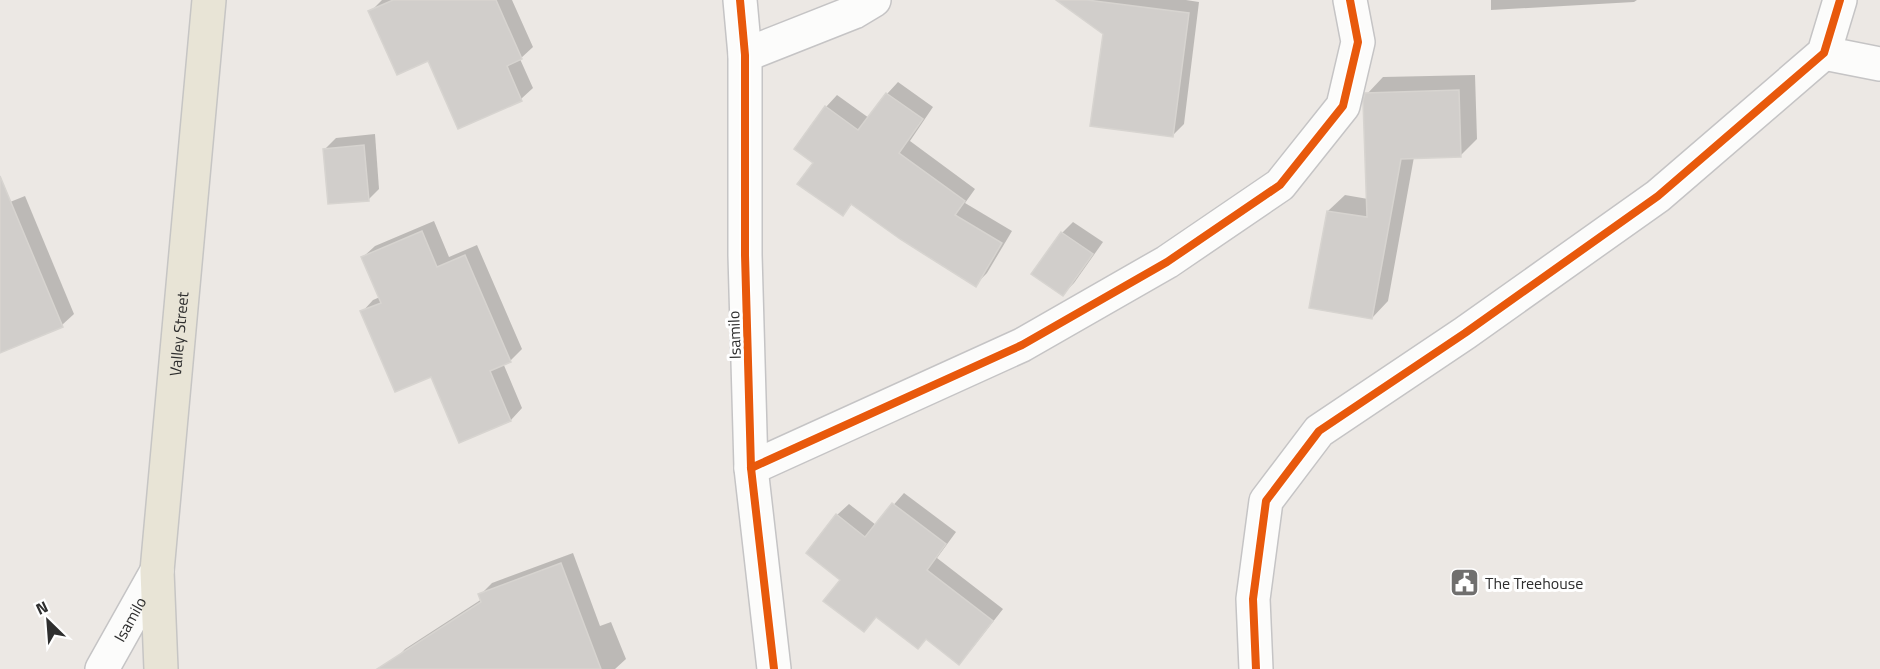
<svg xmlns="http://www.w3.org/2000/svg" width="1880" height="669" font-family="'Titillium Web',sans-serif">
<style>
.shadow{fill:#0003}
.building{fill:#d1cecb;stroke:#d7d4d0;stroke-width:1.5}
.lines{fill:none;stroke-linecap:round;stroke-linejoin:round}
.minor-casing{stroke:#c5c4c5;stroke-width:36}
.major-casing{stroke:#c6c5c4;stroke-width:36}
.minor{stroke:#fcfcfb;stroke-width:33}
.major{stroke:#e8e4d6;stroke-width:33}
.cycleway-casing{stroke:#fff;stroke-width:11}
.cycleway{stroke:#e8590c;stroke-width:8}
.labels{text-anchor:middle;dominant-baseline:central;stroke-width:6;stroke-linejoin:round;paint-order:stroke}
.street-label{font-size:16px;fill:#2e2e2e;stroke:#fff}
.poi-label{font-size:16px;fill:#2e2e2e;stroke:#fff;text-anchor:start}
</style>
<rect width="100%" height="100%" fill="#ece8e4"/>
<g class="shadow">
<path d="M 382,0 L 512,0 L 533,47 L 520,59 L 533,88 L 521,99 L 429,59 L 370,12 Z"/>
<path d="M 1059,0 L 1186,0 L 1199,2 L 1184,124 L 1173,135 L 1104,33 Z"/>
<path d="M 1491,0 L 1637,0 L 1634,2 L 1491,10 Z"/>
<path d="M 1475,75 L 1477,139 L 1460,156 L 1414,157 L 1388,301 L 1372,318 L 1328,211 L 1345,195 L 1368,199 L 1367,94 L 1383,77 Z"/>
<path d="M 898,82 L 933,107 L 910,141 L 975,189 L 965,203 L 1012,231 L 987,273 L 975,285 L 853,203 L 842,214 L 815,163 L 796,149 L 826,107 L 837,95 L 869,118 L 887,94 Z"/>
<path d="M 375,134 L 379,189 L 368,200 L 325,149 L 336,138 Z"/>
<path d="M 25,196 L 74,314 L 62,325 L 0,351 L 0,206 Z"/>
<path d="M 434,221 L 449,257 L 477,245 L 522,349 L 511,360 L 503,363 L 522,408 L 511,420 L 460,441 L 432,375 L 362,312 L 373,300 L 380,297 L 363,257 L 375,246 Z"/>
<path d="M 1073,222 L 1103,242 L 1074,283 L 1063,294 L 1062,233 Z"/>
<path d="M 904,493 L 956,532 L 937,558 L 1003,609 L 970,651 L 959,663 L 927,638 L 877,616 L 864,630 L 842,580 L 837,515 L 849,504 L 876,525 Z"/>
<path d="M 573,553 L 600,626 L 611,622 L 626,659 L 615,669 L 387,669 L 405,649 L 482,599 L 480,595 L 492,583 Z"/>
</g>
<g class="building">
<path d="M 393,0 L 496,0 L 522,59 L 507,66 L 522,101 L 458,129 L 428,61 L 397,75 L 368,11 Z"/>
<path d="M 1056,0 L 1087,0 L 1189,13 L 1173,137 L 1090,126 L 1103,34 Z"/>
<path d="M 1459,90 L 1461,157 L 1401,159 L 1372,319 L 1309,308 L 1327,211 L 1367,217 L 1363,101 L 1365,93 Z"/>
<path d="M 886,93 L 923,119 L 899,153 L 965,201 L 955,215 L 1002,243 L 976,287 L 900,239 L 851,204 L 843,216 L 797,184 L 813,163 L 794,149 L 825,106 L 858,130 Z"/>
<path d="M 364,145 L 369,201 L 328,204 L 323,149 Z"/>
<path d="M 0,176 L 63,327 L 0,353 Z"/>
<path d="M 422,231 L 437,267 L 465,255 L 511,362 L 490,371 L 511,421 L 459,443 L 431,377 L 395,392 L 360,311 L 381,303 L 361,257 Z"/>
<path d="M 1061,232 L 1093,254 L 1063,296 L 1031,274 Z"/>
<path d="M 892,503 L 946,544 L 927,570 L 993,621 L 959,665 L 926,639 L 918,649 L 876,617 L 864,632 L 823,601 L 840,580 L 806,553 L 836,514 L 865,537 Z"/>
<path d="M 561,563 L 601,669 L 377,669 L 481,602 L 478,594 Z"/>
</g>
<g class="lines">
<defs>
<g id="minor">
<path d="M 740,0 L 745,55 L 745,255 L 751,468 L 774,669"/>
<path d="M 1824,53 L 1880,64"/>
<path d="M 745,55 L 854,12 L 874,0"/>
<path d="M 751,468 L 1022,345 L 1167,262 L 1280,185 L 1343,106 L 1358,42 L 1350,0"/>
<path id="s1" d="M 102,669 L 157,571"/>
<path d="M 1256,669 L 1253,599 L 1266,501 L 1319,431 L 1465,333 L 1658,196 L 1824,53 L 1840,0"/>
</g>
<g id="major">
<path id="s2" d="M 161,669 L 157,571 L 209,0"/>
</g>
</defs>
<use href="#minor" class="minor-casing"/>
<use href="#major" class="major-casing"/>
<use href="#minor" class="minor"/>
<use href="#major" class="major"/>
<defs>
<g id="cycleway">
<path d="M 740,0 L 745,55 L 745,255 L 751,468 L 774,669"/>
<path d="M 751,468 L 1022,345 L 1167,262 L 1280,185 L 1343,106 L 1358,42 L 1350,0"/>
<path d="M 1256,669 L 1253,599 L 1266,501 L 1319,431 L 1465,333 L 1658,196 L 1824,53 L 1840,0"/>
</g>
</defs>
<use href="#cycleway" class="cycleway-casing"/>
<use href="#cycleway" class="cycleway"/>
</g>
<defs>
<symbol id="civic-square" viewBox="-11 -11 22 22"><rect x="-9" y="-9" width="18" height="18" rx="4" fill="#706f6e" stroke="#fff"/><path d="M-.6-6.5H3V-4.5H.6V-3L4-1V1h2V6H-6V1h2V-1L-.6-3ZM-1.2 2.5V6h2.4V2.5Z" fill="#fff"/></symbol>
</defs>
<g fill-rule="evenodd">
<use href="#civic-square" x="1448" y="566" width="33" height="33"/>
</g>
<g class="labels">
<g class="street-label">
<text stroke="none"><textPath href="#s2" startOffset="336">Valley Street</textPath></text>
<text transform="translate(734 335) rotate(-92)">Isamilo</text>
<text stroke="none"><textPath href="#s1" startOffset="57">Isamilo</textPath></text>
</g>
<g class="poi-label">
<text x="1485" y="583">The Treehouse</text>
</g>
</g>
<g transform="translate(48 621) rotate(335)" stroke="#ffffff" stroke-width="4.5" paint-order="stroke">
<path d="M0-4.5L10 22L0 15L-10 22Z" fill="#2e2e2e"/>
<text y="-9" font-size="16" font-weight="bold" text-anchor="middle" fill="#2e2e2e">N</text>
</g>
</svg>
